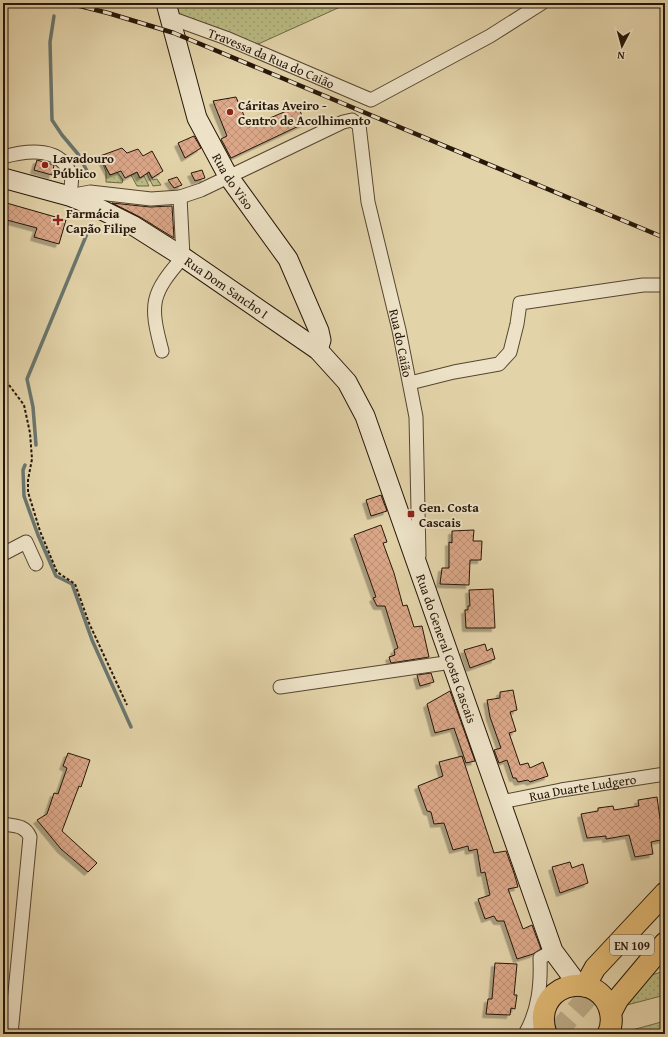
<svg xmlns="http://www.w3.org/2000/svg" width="668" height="1037" font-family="'Gentium Book Plus',serif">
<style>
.grass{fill:url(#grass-dots);stroke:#706946}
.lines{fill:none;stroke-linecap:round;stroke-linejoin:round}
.stream{stroke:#6a766e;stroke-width:3.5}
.building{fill:url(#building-cross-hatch);stroke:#261709;filter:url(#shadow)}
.primary-tunnel{stroke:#bdad89;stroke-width:21;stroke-dasharray:21 10;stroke-linecap:butt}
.minor-casing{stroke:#554631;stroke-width:15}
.secondary-casing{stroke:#261709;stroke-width:21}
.primary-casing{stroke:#261709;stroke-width:23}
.path{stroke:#261709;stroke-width:2;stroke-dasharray:3 2;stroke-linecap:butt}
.minor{stroke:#ede2c7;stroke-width:13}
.secondary{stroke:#ede2c7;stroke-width:19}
.primary{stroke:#e2ba74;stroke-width:21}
.rail-casing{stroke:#261709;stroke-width:4.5}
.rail{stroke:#ede2c7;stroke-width:3;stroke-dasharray:9;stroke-linecap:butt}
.poi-dot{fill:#8f2418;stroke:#ede2c7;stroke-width:1.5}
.labels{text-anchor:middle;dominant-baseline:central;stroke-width:4;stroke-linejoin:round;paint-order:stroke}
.shield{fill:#ede2c7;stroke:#625442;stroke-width:1}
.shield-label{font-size:12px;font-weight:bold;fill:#261709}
.street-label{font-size:13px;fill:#261709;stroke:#ede2c7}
.poi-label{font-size:13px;font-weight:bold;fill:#261709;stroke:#ede2c7;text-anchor:start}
</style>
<defs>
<pattern id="grass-dots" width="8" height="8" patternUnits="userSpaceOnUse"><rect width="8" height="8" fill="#babb84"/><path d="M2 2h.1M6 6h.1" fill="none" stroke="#a0a071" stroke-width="1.8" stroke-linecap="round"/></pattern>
<pattern id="building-cross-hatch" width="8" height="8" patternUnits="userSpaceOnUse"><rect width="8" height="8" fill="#dba788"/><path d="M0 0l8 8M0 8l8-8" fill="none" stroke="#bc8f74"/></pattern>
<filter id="shadow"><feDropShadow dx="-3.5" dy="3.5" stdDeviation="0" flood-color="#0004"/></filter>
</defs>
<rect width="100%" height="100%" fill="#e3d3a9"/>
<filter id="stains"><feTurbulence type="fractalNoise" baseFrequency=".005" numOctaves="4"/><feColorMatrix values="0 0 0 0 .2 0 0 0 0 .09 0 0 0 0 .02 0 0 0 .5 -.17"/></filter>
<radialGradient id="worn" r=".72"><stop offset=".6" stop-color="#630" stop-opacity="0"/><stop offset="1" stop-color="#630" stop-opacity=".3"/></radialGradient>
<g class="grass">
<path d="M 166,3 L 349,3 L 256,45 L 171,18 Z"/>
<path d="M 103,164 L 104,164 L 110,175 L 117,172 L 123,180 L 122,183 L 106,182 L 106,172 Z"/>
<path d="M 137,172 L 140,178 L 144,176 L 149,186 L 137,186 L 131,175 Z"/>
<path d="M 149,172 L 153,180 L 157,179 L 161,185 L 153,186 L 147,174 Z"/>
<path d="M 665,971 L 665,995 L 627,1005 L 644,977 Z"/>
<path d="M 665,1021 L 665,1034 L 619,1034 L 620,1030 L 621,1033 Z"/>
</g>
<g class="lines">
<g class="stream">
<path d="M 54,16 L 50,42 L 52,120 L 62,135 L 78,154 L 87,171"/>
<path d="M 36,445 L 33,407 L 27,379 L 91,224"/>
<path d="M 25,465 L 23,470 L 24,496 L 38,535 L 56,576 L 72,584 L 92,640 L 131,727"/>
</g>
</g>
<g class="building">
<path d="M 236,97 L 249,127 L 298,106 L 305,123 L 231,158 L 221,139 L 227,136 L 213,101 Z"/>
<path d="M 194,136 L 201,148 L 185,158 L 178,143 Z"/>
<path d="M 122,148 L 127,153 L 138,149 L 143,156 L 152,151 L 163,171 L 152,178 L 149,172 L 140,178 L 137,172 L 125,178 L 121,171 L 110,175 L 100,156 Z"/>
<path d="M 37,160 L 54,165 L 52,175 L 34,170 Z"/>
<path d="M 202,170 L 205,178 L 195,181 L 191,173 Z"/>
<path d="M 177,177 L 182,185 L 174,188 L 168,180 Z"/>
<path d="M 3,202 L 66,220 L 59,244 L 34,237 L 37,228 L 3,219 Z"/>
<path d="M 112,203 L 150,207 L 172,206 L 174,238 L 140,217 Z"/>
<path d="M 381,495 L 387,511 L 371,516 L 366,500 Z"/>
<path d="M 381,525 L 387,542 L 383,543 L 394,573 L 403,606 L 407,605 L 414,627 L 422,626 L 429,657 L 391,663 L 389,657 L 395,655 L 394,650 L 398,648 L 385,606 L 377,606 L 373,598 L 376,597 L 354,535 Z"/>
<path d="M 474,530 L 473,541 L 482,541 L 481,560 L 470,560 L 469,585 L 440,584 L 442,568 L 449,568 L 449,542 L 452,543 L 452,531 Z"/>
<path d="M 493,589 L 495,628 L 466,628 L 465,610 L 468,610 L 468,606 L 470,606 L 469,590 Z"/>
<path d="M 485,644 L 487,651 L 492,648 L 495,659 L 470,668 L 464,650 Z"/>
<path d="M 431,673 L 434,682 L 420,686 L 417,675 Z"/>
<path d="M 513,690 L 517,710 L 510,712 L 516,731 L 509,733 L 520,765 L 528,763 L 530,768 L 543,762 L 548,776 L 530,782 L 528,780 L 518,782 L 516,778 L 513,778 L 507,760 L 499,763 L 494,750 L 501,748 L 490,717 L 487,700 L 500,698 L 500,692 Z"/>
<path d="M 450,691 L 475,761 L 466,763 L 454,728 L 435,733 L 427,704 Z"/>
<path d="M 68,753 L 90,760 L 81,787 L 79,786 L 62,831 L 97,863 L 88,872 L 61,849 L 37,820 L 47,814 L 54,793 L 58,794 L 67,768 L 63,766 Z"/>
<path d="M 462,756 L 494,853 L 506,851 L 514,873 L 518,887 L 508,889 L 523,929 L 532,925 L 541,949 L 533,954 L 517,959 L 504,921 L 497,921 L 494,916 L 485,919 L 478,899 L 490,895 L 485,872 L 481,873 L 477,849 L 469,851 L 468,846 L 453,850 L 444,823 L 434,824 L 431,812 L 427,811 L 418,786 L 443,776 L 439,762 Z"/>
<path d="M 657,797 L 660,819 L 665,819 L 665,839 L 651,842 L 653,854 L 635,857 L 629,835 L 606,839 L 606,836 L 587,838 L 581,814 L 598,811 L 598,808 L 613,806 L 614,810 L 639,806 L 638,800 Z"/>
<path d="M 570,862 L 572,868 L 583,864 L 588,883 L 560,893 L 552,867 Z"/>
<path d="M 495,963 L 517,964 L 514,995 L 517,995 L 515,1009 L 511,1008 L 510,1015 L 486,1014 L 488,999 L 492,999 Z"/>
</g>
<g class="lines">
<path class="primary-tunnel" d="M 555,1034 L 600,983"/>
<defs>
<g id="minor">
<path id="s1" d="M 171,18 L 226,38 L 371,100 L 490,36 L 542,3"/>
<path id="s2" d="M 3,157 C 28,150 63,146 71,177 C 73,182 70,190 69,196 L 90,192 L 151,199 L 180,197 L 201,190 L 343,122 L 352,120 L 359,125 L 368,202 L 399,330 L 416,417 L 419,556"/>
<path d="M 162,351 C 149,303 151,294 183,257 L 180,197"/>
<path d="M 410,383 L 454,372 L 499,364 L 510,352 L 517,324 L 520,303 L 643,285 L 665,285"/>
<path d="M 3,554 L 26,542 L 36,564"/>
<path d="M 280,687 L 452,662"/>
<path id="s3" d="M 501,802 L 561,790 L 665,774"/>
<path d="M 3,824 C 15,826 25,825 30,837 L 11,1034"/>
<path d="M 525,1034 C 539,1010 541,984 540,958 L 553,951"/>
</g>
<g id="secondary">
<path id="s4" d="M 166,3 L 197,118 L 228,176 L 288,259 L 319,331 L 321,340 L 318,350"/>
<path id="s5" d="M 3,178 L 69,196 L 94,206 L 134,226 L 183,257 L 318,350 L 347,382 L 365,416 L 553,951 L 579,986"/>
</g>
<g id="primary">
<path d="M 585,986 L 595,968 L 665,893"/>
<path d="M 611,1012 L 618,999 L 665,943"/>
<path d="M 546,1034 C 530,986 593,967 609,1007 C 612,1016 612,1026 608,1034"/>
</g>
</defs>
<use href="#minor" class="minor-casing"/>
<use href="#secondary" class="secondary-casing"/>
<use href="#primary" class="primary-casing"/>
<path class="path" d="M 3,377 L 24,405 L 30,433 L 32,459 L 28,480 L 28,492 L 40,531 L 57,572 L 75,584 L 89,623 L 127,705"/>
<use href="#minor" class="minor"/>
<use href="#secondary" class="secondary"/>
<use href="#primary" class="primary"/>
<defs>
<path id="rail" d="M 68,3 L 108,13 L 174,33 L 665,238"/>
</defs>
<use href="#rail" class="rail-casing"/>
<use href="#rail" class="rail"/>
</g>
<g class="poi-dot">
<circle cx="230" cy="112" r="4"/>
<circle cx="45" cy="165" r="4"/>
<path d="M56 214h4v4h4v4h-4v4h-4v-4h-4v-4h4z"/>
<rect x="407" y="510" width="8" height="8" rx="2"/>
</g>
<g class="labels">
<rect class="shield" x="610" y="935" width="44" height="20" rx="3"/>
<g class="shield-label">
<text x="632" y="945">EN 109</text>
</g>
<g class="street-label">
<text stroke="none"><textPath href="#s1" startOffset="108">Travessa da Rua do Caião</textPath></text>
<text stroke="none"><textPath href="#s4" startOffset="192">Rua do Viso</textPath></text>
<text stroke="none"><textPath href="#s5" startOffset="251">Rua Dom Sancho I</textPath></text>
<text stroke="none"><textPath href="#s2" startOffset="631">Rua do Caião</textPath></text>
<text stroke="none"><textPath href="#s5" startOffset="690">Rua do General Costa Cascais</textPath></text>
<text stroke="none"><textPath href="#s3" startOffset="83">Rua Duarte Ludgero</textPath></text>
</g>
<g class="poi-label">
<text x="238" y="105">Cáritas Aveiro -<tspan x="238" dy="15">Centro de Acolhimento</tspan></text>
<text x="53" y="158">Lavadouro<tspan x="53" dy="15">Público</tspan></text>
<text x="66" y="213">Farmácia<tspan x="66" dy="15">Capão Filipe</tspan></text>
<text x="419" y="507">Gen. Costa<tspan x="419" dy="15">Cascais</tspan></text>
</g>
</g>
<rect width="668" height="1037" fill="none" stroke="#e3d3a9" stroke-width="16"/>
<rect x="4" y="4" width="660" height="1029" fill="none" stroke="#261709" stroke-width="2"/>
<rect x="8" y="8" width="652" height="1021" fill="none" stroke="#261709"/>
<g transform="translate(622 46) rotate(186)" stroke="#ede2c7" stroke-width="3" paint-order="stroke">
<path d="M0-3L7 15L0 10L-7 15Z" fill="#261709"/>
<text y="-6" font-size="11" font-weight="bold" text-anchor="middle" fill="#261709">N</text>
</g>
<rect width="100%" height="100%" filter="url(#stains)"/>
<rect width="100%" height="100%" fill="url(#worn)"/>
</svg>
